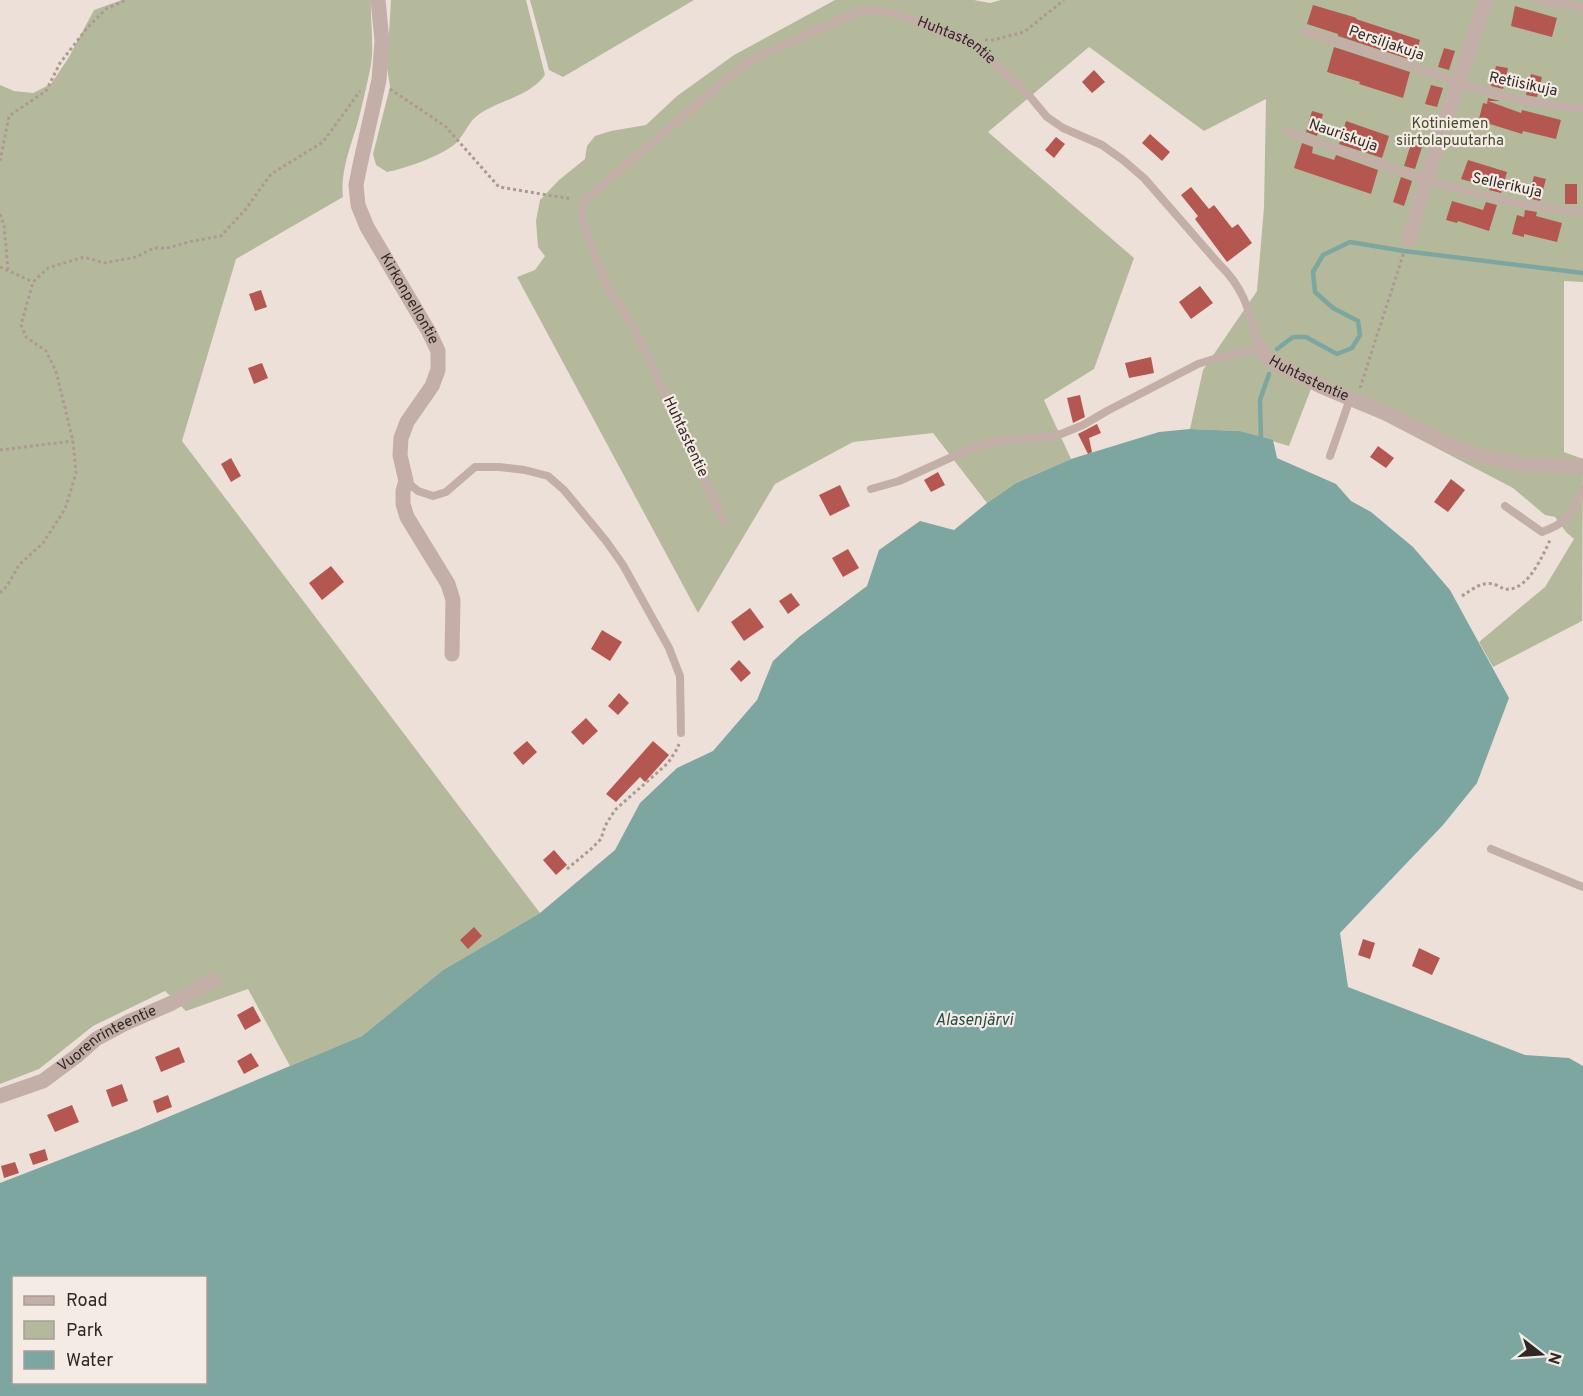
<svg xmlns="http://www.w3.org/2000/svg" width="1583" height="1396" font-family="Overpass,sans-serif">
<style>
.green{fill:#b5b99c}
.water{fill:#7da6a0;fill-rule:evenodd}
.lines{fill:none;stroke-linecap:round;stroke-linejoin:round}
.stream{stroke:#7da6a0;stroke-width:4.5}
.building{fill:#b45750}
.path{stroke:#ae9992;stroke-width:3;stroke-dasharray:3 3;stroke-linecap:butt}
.lane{stroke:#c3afa7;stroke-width:8}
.street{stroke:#c3afa7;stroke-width:15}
.labels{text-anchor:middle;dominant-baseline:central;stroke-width:4.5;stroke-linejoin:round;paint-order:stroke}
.street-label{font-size:15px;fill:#312826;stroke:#f5ebe5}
.park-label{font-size:15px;fill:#464b2e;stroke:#f5ebe5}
.water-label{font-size:16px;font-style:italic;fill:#224c48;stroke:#f5ebe5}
</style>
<rect width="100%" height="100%" fill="#ede0d9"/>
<g class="green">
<path d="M 122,0 L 371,0 C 370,23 375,47 370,70 C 366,88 362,107 357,125 C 350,148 340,173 343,197 L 236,259 L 182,441 L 540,913 L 443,970 L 362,1036 L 290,1066 L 248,989 L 186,1011 L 165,991 L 93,1026 L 39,1069 L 0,1084 L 0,85 L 14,91 L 33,93 L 51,84 L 69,57 L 94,10 Z"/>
<path d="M 391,0 L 526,0 L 545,75 C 529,97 499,100 478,115 C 468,122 464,136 455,144 C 441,156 404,169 387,172 L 376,165 L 373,154 L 390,87 L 387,67 Z"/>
<path d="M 530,0 L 694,0 L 563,77 L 549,70 Z"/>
<path d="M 835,0 L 974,0 L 990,3 L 1001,0 L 1583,0 L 1583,282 L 1564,281 L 1564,452 L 1583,459 L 1582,621 L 1493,667 L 1479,642 L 1545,587 L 1574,539 L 1566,532 L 1555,517 L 1545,515 L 1513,488 L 1356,406 L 1311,389 L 1289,446 L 1240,431 L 1190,429 L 1203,370 L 1257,291 L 1264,207 L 1266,99 L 1204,131 L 1089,47 L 988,132 L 1134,258 L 1094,369 L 1044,400 L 1071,459 L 1016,483 L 987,503 L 933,433 L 853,442 L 775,484 L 698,613 L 517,277 L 535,270 L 545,256 L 538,247 L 536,221 L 540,200 L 559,180 L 585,159 L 587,146 L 595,136 L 611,131 L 646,125 L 677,96 L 734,55 Z"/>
</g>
<path class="water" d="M 1190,429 L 1240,431 L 1273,440 L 1277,458 L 1336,484 L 1351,501 L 1371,512 L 1413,547 L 1450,590 L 1509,698 L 1477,783 L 1443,825 L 1340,933 L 1348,987 L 1525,1055 L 1569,1058 L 1583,1066 L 1583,1396 L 0,1396 L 0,1183 L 137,1130 L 362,1036 L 443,970 L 540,913 L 615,850 L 640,803 L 677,768 L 713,751 L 757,700 L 773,661 L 799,637 L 867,586 L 879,550 L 920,521 L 954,530 L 987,503 L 1016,483 L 1071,459 L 1159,432 ZM 14,1278 L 206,1278 L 206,1382 L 14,1382 Z"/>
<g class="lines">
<g class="stream">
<path d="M 1277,349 L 1293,337 L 1306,337 L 1337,354 L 1352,348 L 1360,335 L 1358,321 L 1333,308 L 1315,292 L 1313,272 L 1323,255 L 1350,242 L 1404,251 L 1583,273"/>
<path d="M 1261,439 L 1260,400 L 1269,374"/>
</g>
</g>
<g class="building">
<path d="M 1313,5 L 1357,18 L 1356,19 L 1420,40 L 1414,61 L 1338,36 L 1338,34 L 1307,24 Z"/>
<path d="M 1515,6 L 1557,18 L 1552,37 L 1511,26 Z"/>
<path d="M 1334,47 L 1410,72 L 1403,98 L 1359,84 L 1360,82 L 1327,72 Z"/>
<path d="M 1444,48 L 1455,51 L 1449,70 L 1438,67 Z"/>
<path d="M 1496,66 L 1508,68 L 1503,89 L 1491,86 Z"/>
<path d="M 1094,70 L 1105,82 L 1092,93 L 1082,82 Z"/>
<path d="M 1531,74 L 1542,77 L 1537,97 L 1526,95 Z"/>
<path d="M 1431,85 L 1443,88 L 1437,107 L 1425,104 Z"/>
<path d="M 1488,98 L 1500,101 L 1488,101 L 1521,113 L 1522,110 L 1561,120 L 1556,139 L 1523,131 L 1522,134 L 1490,124 L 1489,126 L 1478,123 L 1483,103 L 1487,104 Z"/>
<path d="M 1312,111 L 1323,114 L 1317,136 L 1306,132 Z"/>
<path d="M 1346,121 L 1389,136 L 1382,158 L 1339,144 Z"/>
<path d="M 1150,134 L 1170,152 L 1162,161 L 1142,143 Z"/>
<path d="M 1056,137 L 1065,144 L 1054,158 L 1045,150 Z"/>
<path d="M 1302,143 L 1313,147 L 1312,153 L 1334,160 L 1336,155 L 1378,170 L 1371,194 L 1294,168 Z"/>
<path d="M 1411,144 L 1422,147 L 1415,169 L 1404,166 Z"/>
<path d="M 1468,160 L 1507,172 L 1501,193 L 1489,190 L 1490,187 L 1461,179 Z"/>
<path d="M 1534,176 L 1546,179 L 1540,201 L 1528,198 Z"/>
<path d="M 1401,177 L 1412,181 L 1404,206 L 1393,202 Z"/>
<rect x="1565" y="184" width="12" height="20"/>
<path d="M 1191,187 L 1209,209 L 1214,205 L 1232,228 L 1238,224 L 1252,243 L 1227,262 L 1195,219 L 1198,216 L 1181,195 Z"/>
<path d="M 1452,201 L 1483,210 L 1486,202 L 1497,205 L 1489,231 L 1458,221 L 1457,223 L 1446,220 Z"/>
<path d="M 1525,210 L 1537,212 L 1536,216 L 1562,223 L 1557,242 L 1524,234 L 1524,237 L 1512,234 L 1517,215 L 1524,217 Z"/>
<path d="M 1200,286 L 1213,303 L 1191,319 L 1179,302 Z"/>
<path d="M 261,290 L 267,307 L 255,311 L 249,294 Z"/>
<path d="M 1151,357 L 1154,373 L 1129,378 L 1125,363 Z"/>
<path d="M 262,363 L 268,378 L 254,384 L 248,368 Z"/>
<path d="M 1080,395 L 1085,417 L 1073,423 L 1067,398 Z"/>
<path d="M 1097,424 L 1101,433 L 1089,438 L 1092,452 L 1088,454 L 1078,434 Z"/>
<path d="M 1378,446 L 1394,458 L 1386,468 L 1370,457 Z"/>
<path d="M 231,458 L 241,476 L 231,482 L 221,464 Z"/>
<path d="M 938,472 L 945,485 L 931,492 L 924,480 Z"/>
<path d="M 1451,479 L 1465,490 L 1448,512 L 1434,502 Z"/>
<path d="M 840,485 L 850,506 L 830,516 L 819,495 Z"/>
<path d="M 848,549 L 859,568 L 843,577 L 832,558 Z"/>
<path d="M 331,566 L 344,582 L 322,600 L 309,583 Z"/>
<path d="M 791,593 L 800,605 L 788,614 L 779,601 Z"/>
<path d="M 750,608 L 764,627 L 744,641 L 731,622 Z"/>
<path d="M 602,630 L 622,642 L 610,661 L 591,649 Z"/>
<path d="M 739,660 L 751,673 L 741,682 L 730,669 Z"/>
<path d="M 619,693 L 629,703 L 618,715 L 608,706 Z"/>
<path d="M 586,718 L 598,731 L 583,745 L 571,732 Z"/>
<path d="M 527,741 L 537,752 L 523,765 L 513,753 Z"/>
<path d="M 653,741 L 669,755 L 645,782 L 640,777 L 616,802 L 606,794 Z"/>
<path d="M 554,850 L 567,865 L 556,875 L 543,860 Z"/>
<path d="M 474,927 L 482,936 L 468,949 L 460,940 Z"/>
<path d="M 1363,939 L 1375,943 L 1370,959 L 1358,955 Z"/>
<path d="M 1419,948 L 1440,958 L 1432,975 L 1412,966 Z"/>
<path d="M 253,1006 L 261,1021 L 245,1030 L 237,1015 Z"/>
<path d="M 179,1047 L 185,1062 L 161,1072 L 155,1057 Z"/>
<path d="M 251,1053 L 259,1066 L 244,1074 L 237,1061 Z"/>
<path d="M 122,1084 L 128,1101 L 112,1107 L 106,1090 Z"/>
<path d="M 168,1095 L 172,1107 L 157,1113 L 153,1101 Z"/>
<path d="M 72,1105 L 79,1122 L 55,1132 L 47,1115 Z"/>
<path d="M 45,1149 L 48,1160 L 33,1165 L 29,1154 Z"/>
<path d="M 15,1162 L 19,1173 L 4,1178 L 1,1166 Z"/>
</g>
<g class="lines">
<g class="path">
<path d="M 985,40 L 993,40 L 1024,32 L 1064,0"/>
<path d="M 390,89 L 445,126 L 499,187 L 572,199"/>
<path d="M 0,161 L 9,116 L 46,91 L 60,63 L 88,27 L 106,9 L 126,0"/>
<path d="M 0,214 L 4,225 L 8,270"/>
<path d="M 0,267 L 33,282"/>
<path d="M 1360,388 L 1404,252"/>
<path d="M 0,450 L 73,441"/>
<path d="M 0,593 L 7,586 L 19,565 L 43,543 L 65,509 L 76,473 L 73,441 L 56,371 L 46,351 L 26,337 L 21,325 L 33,282 L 48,268 L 84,257 L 104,263 L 136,257 L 154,248 L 167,248 L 193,241 L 221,236 L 245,210 L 271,174 L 323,142 L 360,91"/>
<path d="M 1462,596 C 1473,589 1483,580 1496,585 C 1501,587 1504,590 1509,589 C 1529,588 1543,555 1550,540"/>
<path d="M 567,869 L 591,849 L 601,839 L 605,826 L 615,810 L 668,763 L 677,749 L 679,744"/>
</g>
<g class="lane">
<path d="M 1536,0 L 1583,7"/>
<path d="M 1305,31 L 1482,90 L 1535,103 L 1583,109"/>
<path d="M 1285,131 C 1382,164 1480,204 1583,212"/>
<path d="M 1330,456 L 1350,399"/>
<path d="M 406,481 L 418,491 L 433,496 L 446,492 L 475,467 L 499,467 L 525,470 L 548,476 L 564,490 L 606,541 L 623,565 L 669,648 L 680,676 L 681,733"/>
<path d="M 1505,506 L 1542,532 C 1569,522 1571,514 1583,490"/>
<path id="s1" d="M 724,522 L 635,329 L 608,289 L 582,220 L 583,201 L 747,62 L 850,15 L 863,11 L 873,10 L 885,11 L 922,23 L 963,39 L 976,46 L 1027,93 L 1047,117 L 1063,128 L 1102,145 L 1123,160 L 1144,178 L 1219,264 C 1246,290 1250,315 1260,349 L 1220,357 L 1198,364 L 1107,411 L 1083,425 L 1061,434 L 1033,438 L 999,441 L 974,447 L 899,481 L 871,489"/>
<path d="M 1491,849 L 1583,887"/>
</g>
<g class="street">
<path id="s2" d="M 378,0 L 382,41 L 379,80 L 360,165 L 356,185 L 358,205 L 367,227 L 429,332 L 438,351 L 438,370 L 432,386 L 407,422 L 401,438 L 400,455 L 406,481 L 403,491 L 403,504 L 407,517 L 448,584 L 453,600 L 452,654"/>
<path d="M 1409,239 L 1426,179 L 1486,0"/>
<path id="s3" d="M 1260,349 L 1270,360 L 1284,368 L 1323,387 L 1388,414 L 1456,448 L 1481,456 L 1526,465 L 1583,466"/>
<path id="s4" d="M 0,1096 L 43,1081 L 78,1055 L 96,1039 L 126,1023 L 172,1003 L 214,980"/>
</g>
</g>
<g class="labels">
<g class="street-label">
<text stroke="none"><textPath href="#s1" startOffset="795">Huhtastentie</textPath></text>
<text transform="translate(1386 44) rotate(19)">Persiljakuja</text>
<text transform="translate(1523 85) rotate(12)">Retiisikuja</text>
<text transform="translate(1343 136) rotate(19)">Nauriskuja</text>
<text transform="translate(1507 186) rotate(12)">Sellerikuja</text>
<text stroke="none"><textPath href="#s2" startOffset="315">Kirkonpellontie</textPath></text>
<text stroke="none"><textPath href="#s3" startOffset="58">Huhtastentie</textPath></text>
<text transform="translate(685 437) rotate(65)">Huhtastentie</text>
<text stroke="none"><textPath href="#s4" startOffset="123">Vuorenrinteentie</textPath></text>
</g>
<g class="park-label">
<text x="1450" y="124">Kotiniemen<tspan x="1450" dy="17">siirtolapuutarha</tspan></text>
</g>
<g class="water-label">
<text x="974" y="1021">Alasenjärvi</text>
</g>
</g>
<rect x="12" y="1276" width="195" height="108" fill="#f5ebe5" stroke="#a79d99" stroke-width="1.5"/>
<rect x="24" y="1296" width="30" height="9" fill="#c3afa7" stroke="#a79d99" stroke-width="1.5"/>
<text x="66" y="1306" font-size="18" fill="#312826">Road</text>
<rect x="24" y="1321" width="30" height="18" fill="#b5b99c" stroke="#a79d99" stroke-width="1.5"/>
<text x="66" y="1336" font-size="18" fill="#312826">Park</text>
<rect x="24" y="1351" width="30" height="18" fill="#7da6a0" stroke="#a79d99" stroke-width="1.5"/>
<text x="66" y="1366" font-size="18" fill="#312826">Water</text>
<g transform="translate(1541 1354) rotate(107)" stroke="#f5ebe5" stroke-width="4.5" paint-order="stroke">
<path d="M0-4.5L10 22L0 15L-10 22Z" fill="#312826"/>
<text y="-9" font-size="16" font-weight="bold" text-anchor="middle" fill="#312826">N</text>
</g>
</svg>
